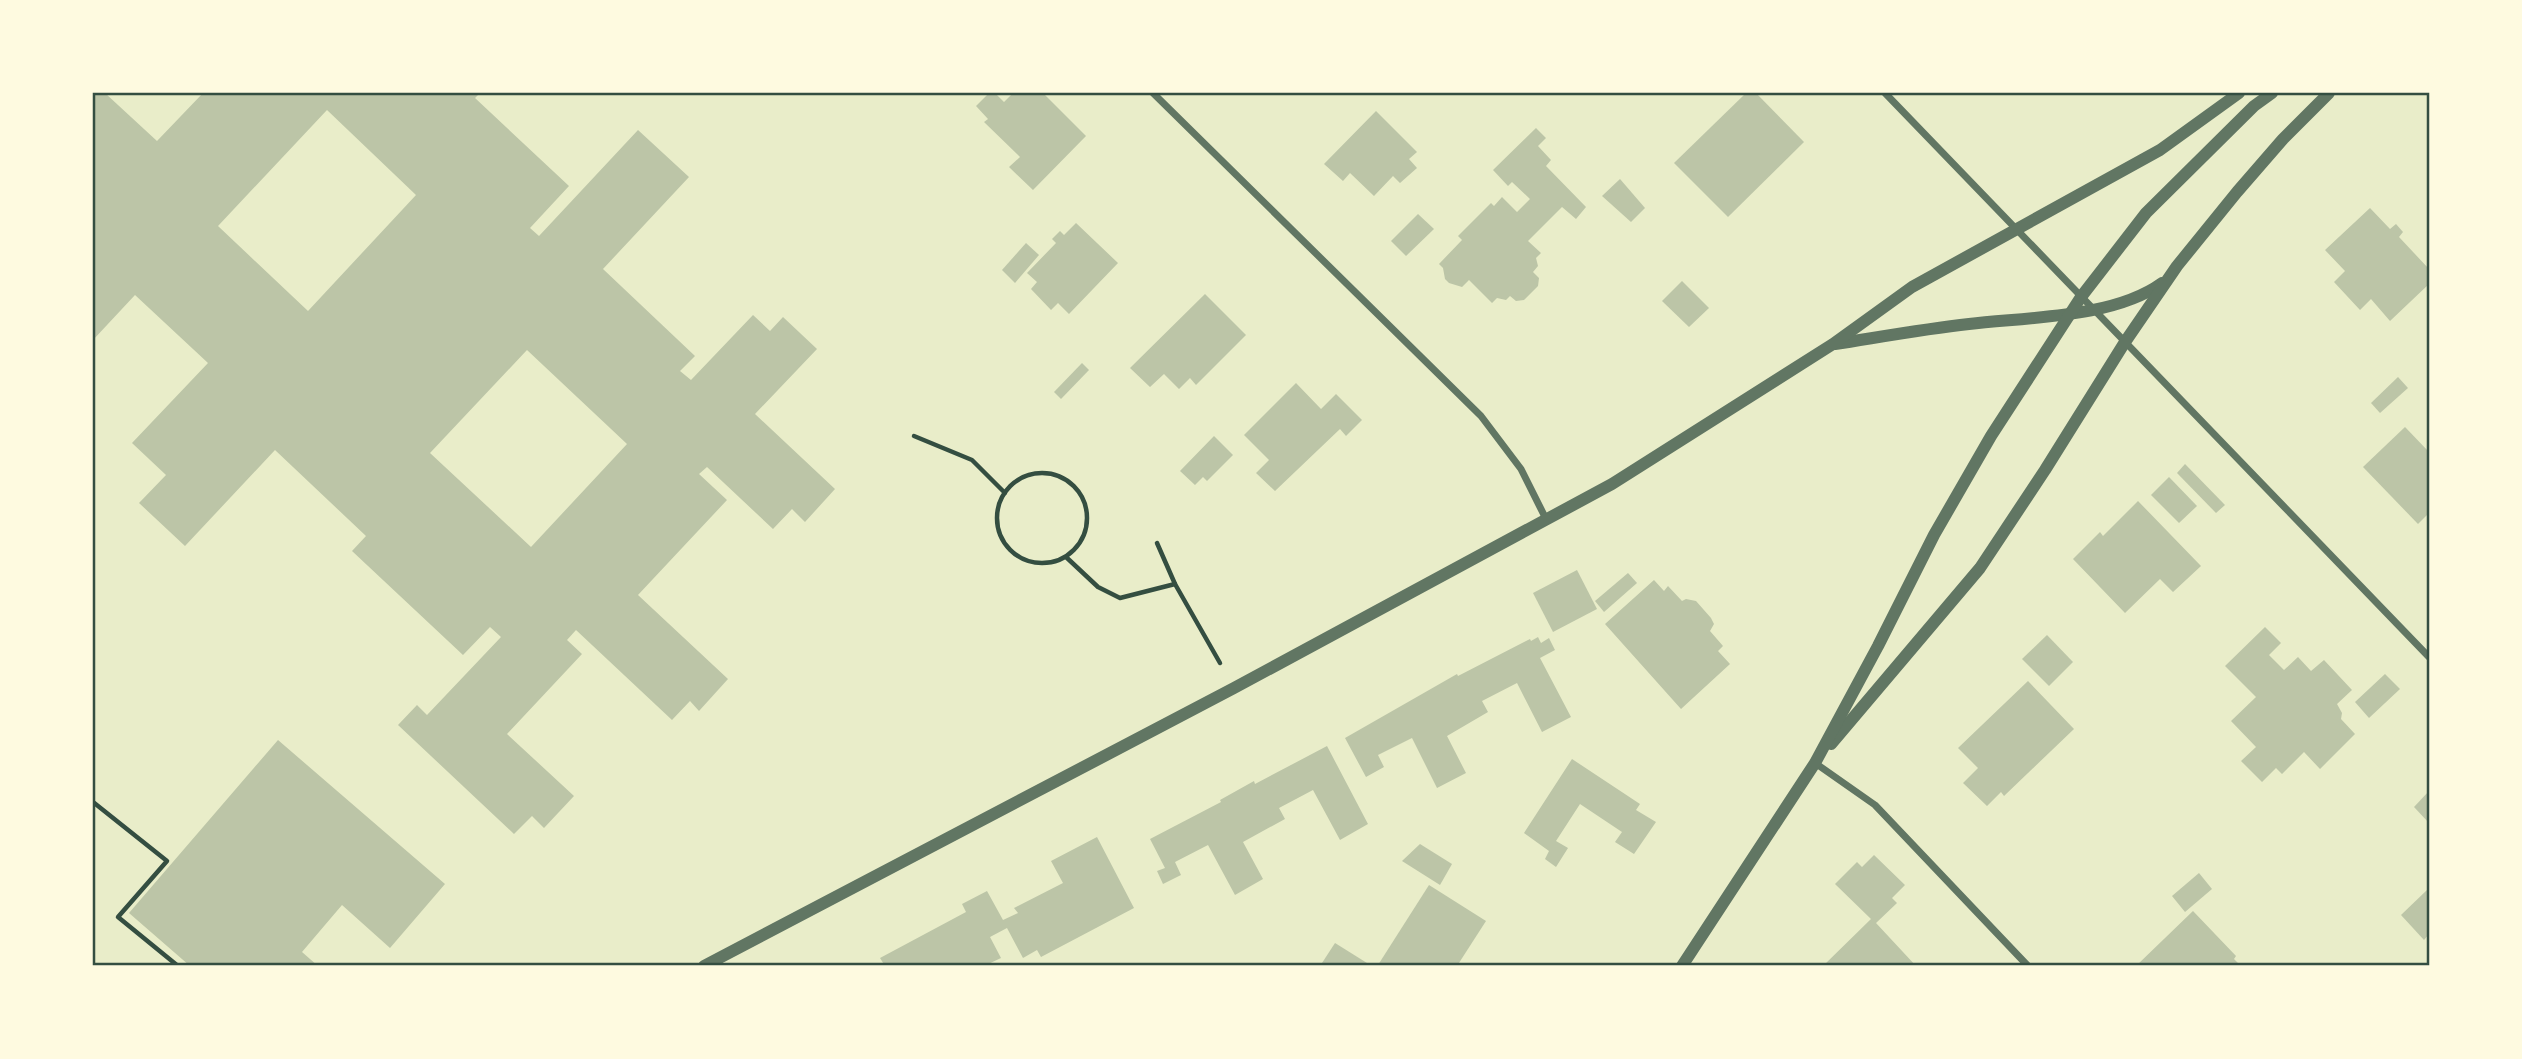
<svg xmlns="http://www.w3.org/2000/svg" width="2522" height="1059" font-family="Jost,sans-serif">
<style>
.building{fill:#bcc5a7;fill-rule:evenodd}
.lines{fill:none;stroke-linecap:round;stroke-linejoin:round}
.path{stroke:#344e41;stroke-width:4.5}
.minor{stroke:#617663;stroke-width:7}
.tertiary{stroke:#617663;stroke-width:12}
.neatline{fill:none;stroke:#344e41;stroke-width:2.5}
</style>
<rect width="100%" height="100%" fill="#e9edc9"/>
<g class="building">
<path d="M 93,93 L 105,93 L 157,141 L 203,93 L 480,93 L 475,98 L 569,186 L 530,228 L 539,236 L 638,130 L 689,177 L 603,269 L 695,356 L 680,371 L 691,380 L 753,315 L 770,331 L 783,317 L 817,349 L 755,414 L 835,489 L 805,522 L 792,509 L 773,529 L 707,467 L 699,474 L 727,500 L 638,595 L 728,679 L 699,711 L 690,701 L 672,720 L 576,630 L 567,640 L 582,654 L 507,734 L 574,796 L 544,828 L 532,816 L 514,834 L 398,725 L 417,705 L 427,715 L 501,637 L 490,627 L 463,655 L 352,551 L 366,536 L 275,450 L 185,546 L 139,503 L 166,475 L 132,443 L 208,363 L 135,295 L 93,340 ZM 327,110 L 416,195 L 308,311 L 218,226 ZM 527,350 L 627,444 L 531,547 L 430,453 Z"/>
<path d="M 989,93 L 995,93 L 1004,102 L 1013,93 L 1047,93 L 1045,95 L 1086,136 L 1033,190 L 1009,167 L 1020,157 L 984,122 L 988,119 L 976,106 Z"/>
<path d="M 1746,93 L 1756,93 L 1804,142 L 1728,217 L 1674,163 Z"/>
<path d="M 1376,111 L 1417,152 L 1409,159 L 1417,168 L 1400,183 L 1393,176 L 1374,196 L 1350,173 L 1343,181 L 1324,164 Z"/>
<path d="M 1536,128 L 1546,138 L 1538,146 L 1551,160 L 1546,166 L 1586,207 L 1576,219 L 1562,207 L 1528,241 L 1541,253 L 1536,258 L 1538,266 L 1533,272 L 1539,278 L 1538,286 L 1524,300 L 1516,301 L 1510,296 L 1506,300 L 1497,298 L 1492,303 L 1469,280 L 1462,287 L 1449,283 L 1445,279 L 1443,268 L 1439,264 L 1462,240 L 1458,236 L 1491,203 L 1494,206 L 1502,197 L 1517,212 L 1530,199 L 1512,182 L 1508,186 L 1493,170 Z"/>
<path d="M 1620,179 L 1645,208 L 1631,222 L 1602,196 Z"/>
<path d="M 2370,208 L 2390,229 L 2396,224 L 2403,232 L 2399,237 L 2429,269 L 2429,284 L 2390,321 L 2371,299 L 2360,310 L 2334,282 L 2345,271 L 2325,250 Z"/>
<path d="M 1418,214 L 1434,229 L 1406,256 L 1391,241 Z"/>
<path d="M 1076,223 L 1118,263 L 1069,314 L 1058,303 L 1051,310 L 1031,289 L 1037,282 L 1027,273 L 1056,243 L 1052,239 L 1060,231 L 1064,235 Z"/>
<path d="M 1026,243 L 1039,255 L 1015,283 L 1002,270 Z"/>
<path d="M 1682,281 L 1709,308 L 1689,327 L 1662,301 Z"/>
<path d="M 1205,294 L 1246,335 L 1196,385 L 1190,378 L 1179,389 L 1164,374 L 1150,387 L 1130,368 Z"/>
<path d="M 1082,363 L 1089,370 L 1061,399 L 1054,392 Z"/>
<path d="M 2398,377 L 2408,388 L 2380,413 L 2371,403 Z"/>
<path d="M 1296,383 L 1321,409 L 1336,394 L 1362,420 L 1346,436 L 1340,429 L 1275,491 L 1256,473 L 1269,460 L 1244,435 Z"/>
<path d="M 2405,427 L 2429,452 L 2429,513 L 2418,524 L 2363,467 Z"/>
<path d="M 1214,436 L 1233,455 L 1207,481 L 1203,477 L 1195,485 L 1180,471 Z"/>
<path d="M 2185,464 L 2225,505 L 2216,513 L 2177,473 Z"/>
<path d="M 2169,477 L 2197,506 L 2179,523 L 2151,495 Z"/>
<path d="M 2138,501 L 2201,566 L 2173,592 L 2160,579 L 2125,613 L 2073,559 L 2100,532 L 2103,536 Z"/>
<path d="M 1577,570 L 1597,609 L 1553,632 L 1533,593 Z"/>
<path d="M 1628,573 L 1637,583 L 1604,612 L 1595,601 Z"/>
<path d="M 1654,580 L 1664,591 L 1668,586 L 1682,601 L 1686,599 L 1696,601 L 1711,618 L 1714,624 L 1710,631 L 1723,646 L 1718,651 L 1730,664 L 1681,709 L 1605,624 Z"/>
<path d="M 2265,627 L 2281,643 L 2269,655 L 2284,670 L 2298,657 L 2311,671 L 2324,660 L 2352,690 L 2337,704 L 2342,713 L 2341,719 L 2355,734 L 2320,769 L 2304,752 L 2282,774 L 2276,768 L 2262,782 L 2241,761 L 2256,747 L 2231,721 L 2256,697 L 2225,666 Z"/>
<path d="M 2047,635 L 2073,662 L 2049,686 L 2022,659 Z"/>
<path d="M 1538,637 L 1541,643 L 1549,638 L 1555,650 L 1540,658 L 1571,717 L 1542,732 L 1517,683 L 1482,701 L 1488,712 L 1447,736 L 1466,773 L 1437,788 L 1412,738 L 1378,755 L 1384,767 L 1366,777 L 1345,738 L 1457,674 L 1458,676 L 1530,639 L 1531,641 Z"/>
<path d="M 2385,674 L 2400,689 L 2369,718 L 2355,702 Z"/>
<path d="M 2028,681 L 2074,729 L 2004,796 L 2001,792 L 1987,806 L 1963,783 L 1978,768 L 1958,748 Z"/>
<path d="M 278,740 L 445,884 L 390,948 L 342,905 L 302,952 L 318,966 L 190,966 L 129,913 Z"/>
<path d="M 1327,746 L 1368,824 L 1340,840 L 1313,790 L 1279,808 L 1285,819 L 1243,842 L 1263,879 L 1235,895 L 1208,845 L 1175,862 L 1181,875 L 1163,884 L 1157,871 L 1165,868 L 1150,839 L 1221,802 L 1220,800 L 1254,781 L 1255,784 Z"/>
<path d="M 1572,759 L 1640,804 L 1636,810 L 1656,822 L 1634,854 L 1615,842 L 1622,832 L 1580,804 L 1556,841 L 1568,848 L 1556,867 L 1545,859 L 1549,851 L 1524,833 Z"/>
<path d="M 2429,791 L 2429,823 L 2414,807 Z"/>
<path d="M 1097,837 L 1134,908 L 1041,957 L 1037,950 L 1023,958 L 1007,928 L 990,937 L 1001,958 L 984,966 L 885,966 L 880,958 L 966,912 L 962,904 L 987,891 L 1003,920 L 1018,913 L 1014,908 L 1063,883 L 1051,861 Z"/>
<path d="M 1420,844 L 1452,864 L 1440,885 L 1402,861 Z"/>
<path d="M 1874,855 L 1905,885 L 1892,898 L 1897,903 L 1876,923 L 1916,966 L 1823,966 L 1871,919 L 1835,884 L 1857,862 L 1862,867 Z"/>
<path d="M 2199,873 L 2212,889 L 2185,912 L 2172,896 Z"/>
<path d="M 1429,885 L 1486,921 L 1457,966 L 1380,966 L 1378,965 Z"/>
<path d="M 2427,890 L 2429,893 L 2429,934 L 2424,940 L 2401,915 Z"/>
<path d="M 2193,911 L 2236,956 L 2234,959 L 2241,966 L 2136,966 Z"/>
<path d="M 1335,943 L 1367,963 L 1365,966 L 1328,966 L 1322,963 Z"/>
</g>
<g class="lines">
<g class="path">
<path d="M 914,436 L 972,460 L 1005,493"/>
<circle cx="1042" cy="518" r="45"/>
<path d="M 1157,543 L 1175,584 L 1220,663"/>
<path d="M 1066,557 L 1098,587 L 1120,598 L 1175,584"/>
<path d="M 93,802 L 167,861 L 118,917 L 178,966"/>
</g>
<g class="minor">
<path d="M 1153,93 L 1481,416 L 1521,469 L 1546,519"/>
<path d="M 1885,93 L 2429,657"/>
<path d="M 1815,763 L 1875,805 L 2028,966"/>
</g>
<g class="tertiary">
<path d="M 1835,344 C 1880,337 1924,329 1969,324 C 2028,317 2114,318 2162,283"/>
<path d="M 1831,744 L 1980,568 L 2045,470 L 2125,342 L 2177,266 L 2237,192 L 2283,139 L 2329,93"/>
<path d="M 704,966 L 1234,688 L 1612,484 L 1833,344 L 1912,287 L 2160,150 L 2239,93"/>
<path d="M 1682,966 L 1815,763 L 1878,646 L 1934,535 L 1991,436 L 2081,297 L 2146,213 L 2254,106 L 2272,93"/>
</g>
</g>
<rect width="2522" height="1059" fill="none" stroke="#fefae0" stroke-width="189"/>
<rect x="94" y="94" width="2334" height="870" class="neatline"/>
</svg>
